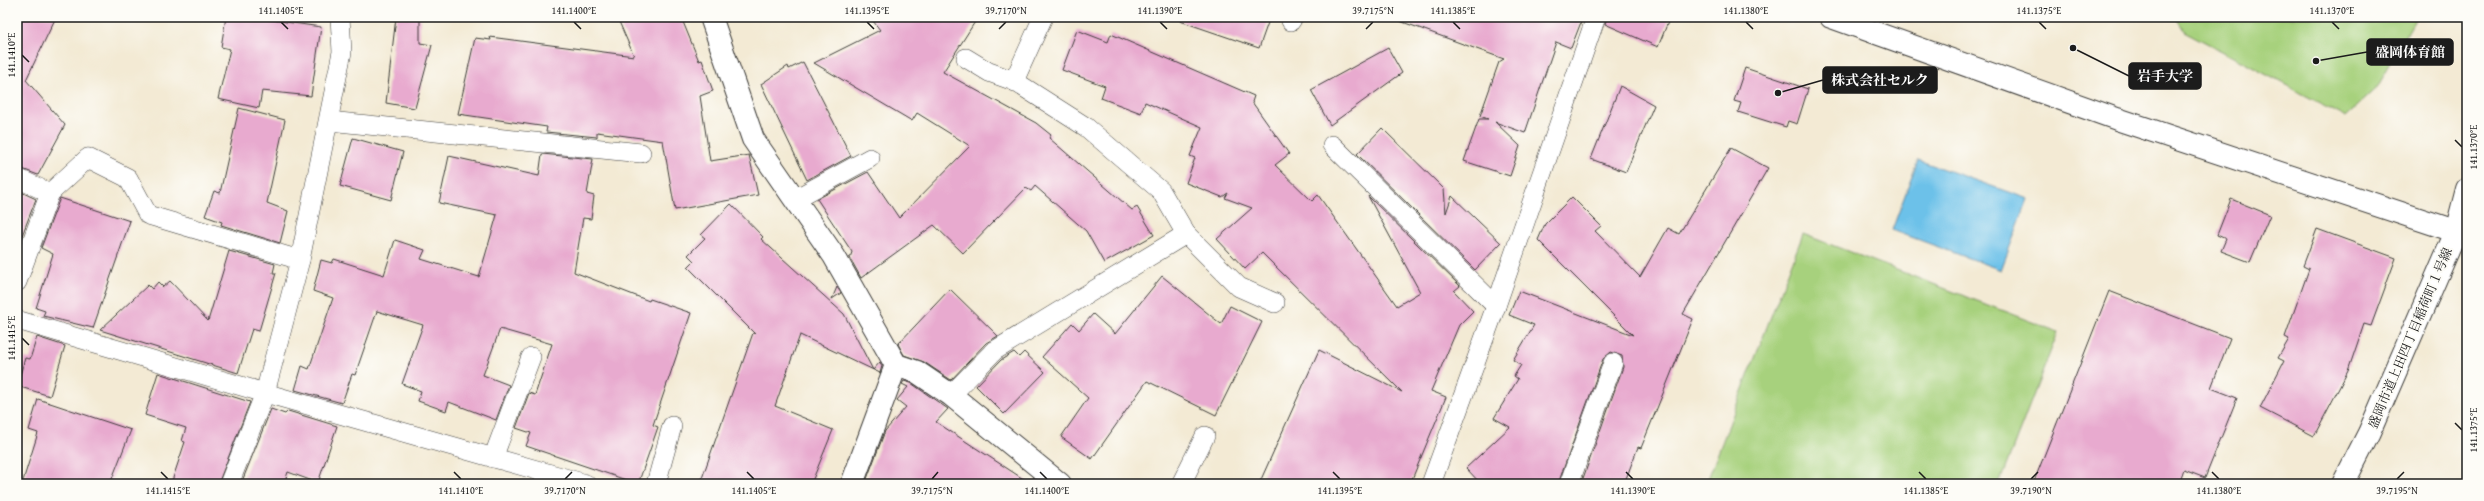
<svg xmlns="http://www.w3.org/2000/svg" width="2484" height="501" font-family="'Gentium Book Plus','Noto Serif JP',serif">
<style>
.green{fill:#a7d17d;stroke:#62764c}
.water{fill:#6cc1e9;stroke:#446e82}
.building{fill:#e8aacf}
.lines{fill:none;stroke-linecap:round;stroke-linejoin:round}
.service-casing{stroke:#3c3b38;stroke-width:20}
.minor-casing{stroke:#3c3b38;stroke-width:24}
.tertiary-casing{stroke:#3c3b38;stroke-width:24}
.service{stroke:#fff;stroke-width:19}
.minor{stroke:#fff;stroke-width:22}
.tertiary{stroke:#fff;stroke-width:22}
.ticks{fill:none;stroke:#1c1c1c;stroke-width:1.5}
.labels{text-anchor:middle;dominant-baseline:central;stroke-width:4;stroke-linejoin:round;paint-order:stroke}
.street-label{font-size:13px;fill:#1c1c1c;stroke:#fdfcf7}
.leader{fill:none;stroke:#1c1c1c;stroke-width:1.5}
.callout-dot{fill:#1c1c1c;stroke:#fdfcf7;stroke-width:1.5}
.callout{fill:#1c1c1c;stroke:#1c1c1c;stroke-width:1.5}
.callout-label{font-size:14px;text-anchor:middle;font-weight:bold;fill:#fff}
.neatline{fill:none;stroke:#1c1c1c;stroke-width:1.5}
.ticks-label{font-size:10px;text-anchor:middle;fill:#1c1c1c}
</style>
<rect width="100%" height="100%" fill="#fdfcf7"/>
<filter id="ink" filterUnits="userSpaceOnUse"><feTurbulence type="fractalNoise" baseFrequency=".025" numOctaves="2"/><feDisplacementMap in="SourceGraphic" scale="8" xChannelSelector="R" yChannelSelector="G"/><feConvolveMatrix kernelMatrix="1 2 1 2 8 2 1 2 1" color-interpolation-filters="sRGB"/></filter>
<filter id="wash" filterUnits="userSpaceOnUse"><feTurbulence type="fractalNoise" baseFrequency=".012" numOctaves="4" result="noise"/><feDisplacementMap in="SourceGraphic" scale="16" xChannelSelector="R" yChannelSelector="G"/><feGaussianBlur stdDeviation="0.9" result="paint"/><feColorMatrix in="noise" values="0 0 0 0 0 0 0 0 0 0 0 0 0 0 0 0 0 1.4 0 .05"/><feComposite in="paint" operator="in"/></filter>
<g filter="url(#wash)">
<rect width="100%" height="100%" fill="#f3ead4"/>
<g class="green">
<path d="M 2175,17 L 2417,17 L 2374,91 L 2346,117 L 2184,31 Z"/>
<path d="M 1803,234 L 2058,332 L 1999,484 L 1706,484 Z"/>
</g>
<path class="water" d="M 1918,160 L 2028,199 L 2001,270 L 1892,230 Z"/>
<g id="blocks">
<g class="building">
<path d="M 17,17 L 56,17 L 26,80 L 65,125 L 38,175 L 17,167 Z"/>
<path d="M 226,17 L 251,17 L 321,27 L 311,96 L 262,91 L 259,108 L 218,99 L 230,49 L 221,47 Z"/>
<path d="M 396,17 L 420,17 L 420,43 L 432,45 L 415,108 L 386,103 Z"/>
<path d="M 617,17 L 681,17 L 699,61 L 702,60 L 713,91 L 700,96 L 710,161 L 749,155 L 758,195 L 675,210 L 663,141 L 597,132 L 597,137 L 546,132 L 547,127 L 458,114 L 475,38 L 491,40 L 490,37 L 634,56 Z"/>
<path d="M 870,17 L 978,17 L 943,72 L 1036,123 L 1051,135 L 1049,138 L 1132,210 L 1137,207 L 1154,235 L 1104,263 L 1086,231 L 1035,186 L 1031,191 L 1026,188 L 963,253 L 934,225 L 861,278 L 850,258 L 852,252 L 817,199 L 868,172 L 899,218 L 970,146 L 917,113 L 912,121 L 814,63 L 880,30 Z"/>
<path d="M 1181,17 L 1270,17 L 1259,48 L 1180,21 Z"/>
<path d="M 1398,17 L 1583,17 L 1571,48 L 1556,42 L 1525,133 L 1495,122 L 1520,146 L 1510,176 L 1464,161 L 1479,119 L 1488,119 L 1480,116 L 1499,62 L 1504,59 L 1397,20 Z"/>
<path d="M 1607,17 L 1670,17 L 1658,47 L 1605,24 Z"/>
<path d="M 1077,30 L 1108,42 L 1111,34 L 1254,96 L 1252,102 L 1289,154 L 1275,165 L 1312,201 L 1318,195 L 1397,306 L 1420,292 L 1368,196 L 1460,286 L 1454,291 L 1473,311 L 1459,325 L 1431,391 L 1446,397 L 1410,484 L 1259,484 L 1319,350 L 1402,392 L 1262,253 L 1245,269 L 1217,239 L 1252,208 L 1225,198 L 1228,193 L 1222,197 L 1186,183 L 1195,158 L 1190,156 L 1202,127 L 1145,102 L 1141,113 L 1101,98 L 1105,86 L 1062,70 Z"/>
<path d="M 1388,48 L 1402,73 L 1330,125 L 1311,90 Z"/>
<path d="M 803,62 L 851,156 L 807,180 L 761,84 L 788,66 L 789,69 Z"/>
<path d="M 1745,68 L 1808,89 L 1797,124 L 1788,121 L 1786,127 L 1738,112 L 1741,103 L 1734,101 Z"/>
<path d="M 1620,86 L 1654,105 L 1626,172 L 1591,159 Z"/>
<path d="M 239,108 L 285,120 L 267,203 L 288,211 L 280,243 L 221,225 L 222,222 L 205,216 L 214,191 L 220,193 Z"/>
<path d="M 1382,128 L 1444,189 L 1446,213 L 1452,196 L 1501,243 L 1475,270 L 1357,154 Z"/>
<path d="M 353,138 L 403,152 L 391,200 L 340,186 Z"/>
<path d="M 1731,148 L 1768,168 L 1683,314 L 1693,319 L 1641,448 L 1638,447 L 1624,484 L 1581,484 L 1623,367 L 1622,356 L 1611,352 L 1603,359 L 1558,484 L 1481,484 L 1466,468 L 1510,427 L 1494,418 L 1518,379 L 1514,376 L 1521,365 L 1513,360 L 1534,325 L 1509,315 L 1519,291 L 1633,335 L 1538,240 L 1545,224 L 1572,197 L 1601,226 L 1595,231 L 1640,277 L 1668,228 L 1679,234 Z"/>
<path d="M 542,154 L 593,159 L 587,194 L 594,196 L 591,219 L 583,218 L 574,272 L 649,301 L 650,299 L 691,313 L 653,425 L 658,427 L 638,484 L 526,446 L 531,433 L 516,428 L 529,393 L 535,395 L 552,344 L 500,329 L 483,375 L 509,385 L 496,420 L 449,402 L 446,411 L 418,401 L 421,391 L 402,384 L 423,325 L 377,311 L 355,375 L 352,374 L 342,403 L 295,390 L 302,366 L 309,369 L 333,298 L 313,291 L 321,260 L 332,263 L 334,259 L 384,275 L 395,240 L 425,250 L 421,259 L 479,277 L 497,215 L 439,203 L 449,156 L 539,176 Z"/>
<path d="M 17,190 L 36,199 L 21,238 L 17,236 Z"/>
<path d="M 60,198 L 130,221 L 93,328 L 43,316 L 45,311 L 36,308 L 53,254 L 41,248 Z"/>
<path d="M 2231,199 L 2270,215 L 2250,262 L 2221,251 L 2226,239 L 2217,235 Z"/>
<path d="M 731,204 L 763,237 L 761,239 L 844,314 L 873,370 L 880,362 L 882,366 L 880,373 L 800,335 L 775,406 L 833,430 L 811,484 L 700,484 L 753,333 L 755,334 L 688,267 L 694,261 L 688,255 L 705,238 L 701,235 Z"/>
<path d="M 2317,229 L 2396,258 L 2371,326 L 2364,324 L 2348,371 L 2314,436 L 2260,408 L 2284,361 L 2278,358 L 2289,339 L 2285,337 L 2309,269 L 2303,266 Z"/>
<path d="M 229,251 L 275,264 L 273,273 L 276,273 L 259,331 L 252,329 L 238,373 L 100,330 L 148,285 L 152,289 L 158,282 L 163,287 L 170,281 L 208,321 Z"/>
<path d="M 1162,276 L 1221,324 L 1230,306 L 1262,322 L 1216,415 L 1147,381 L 1092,459 L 1061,437 L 1088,398 L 1042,357 L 1072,323 L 1079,330 L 1093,314 L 1115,334 Z"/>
<path d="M 837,287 L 841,293 L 832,299 Z"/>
<path d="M 950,289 L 998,336 L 986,343 L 951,380 L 924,362 L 904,355 L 898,344 Z"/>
<path d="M 2109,291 L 2230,338 L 2211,388 L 2237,398 L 2205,478 L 2184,470 L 2179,484 L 2033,484 Z"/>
<path d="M 37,337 L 65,346 L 50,396 L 17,386 L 25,358 L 30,359 Z"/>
<path d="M 1014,352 L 1019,357 L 1024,352 L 1045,372 L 1004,414 L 976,386 L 1001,360 Z"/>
<path d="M 158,373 L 250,402 L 218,484 L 171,484 L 185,442 L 182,441 L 186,428 L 145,415 Z"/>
<path d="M 904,381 L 911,383 L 948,409 L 936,422 L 1031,484 L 865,484 L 885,431 L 906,407 L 897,400 L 908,387 L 902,384 Z"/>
<path d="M 38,399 L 131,430 L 110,484 L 22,484 L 38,433 L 29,430 Z"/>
<path d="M 271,409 L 285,414 L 288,411 L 337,426 L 318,483 L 288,472 L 284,484 L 241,484 Z"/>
</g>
</g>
</g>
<g filter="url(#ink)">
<use href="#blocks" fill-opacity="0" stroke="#3c3b38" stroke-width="1"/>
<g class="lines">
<defs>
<g id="service">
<path d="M 1291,21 L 1293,17"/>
<path d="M 966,58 L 989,72 L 1014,81"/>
<path d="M 329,121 L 641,153"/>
<path d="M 1332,145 L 1496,306"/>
<path d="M 17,178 L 50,193 L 88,158 L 128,178 L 148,215 L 300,260"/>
<path d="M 795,199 L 870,158"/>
<path d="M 1186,234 L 1239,287 L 1275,303"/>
<path d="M 17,282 L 50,193"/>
<path d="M 17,320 L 265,393 L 586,484"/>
<path d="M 951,395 L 994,351 L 1186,234 L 1161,191 L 1086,127 L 1014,81 L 1043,17"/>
<path d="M 493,458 L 531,357"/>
<path d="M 229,484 L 265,393 L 300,260 L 342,52 L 340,17"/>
<path d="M 656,484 L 672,426"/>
<path d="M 1181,484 L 1205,436"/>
<path d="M 1431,484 L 1496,306 L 1596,17"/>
<path d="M 1569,484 L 1613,363"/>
</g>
<g id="minor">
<path d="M 711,17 L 753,139 L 834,256 L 896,365 L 917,372 L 951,395 L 1060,484"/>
<path d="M 852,484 L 896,365"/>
</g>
<g id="tertiary">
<path d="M 1831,17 L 2117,119 L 2467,235"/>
<path d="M 2343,484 L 2369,433 L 2456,232 L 2467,189"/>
</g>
</defs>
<use href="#service" class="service-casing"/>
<use href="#minor" class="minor-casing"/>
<use href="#tertiary" class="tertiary-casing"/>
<use href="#service" class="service"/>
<use href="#minor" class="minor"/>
<use href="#tertiary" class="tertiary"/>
</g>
</g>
<path class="ticks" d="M 281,22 L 288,29M 574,22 L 581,29M 867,22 L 874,29M 1160,22 L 1167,29M 1453,22 L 1460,29M 1746,22 L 1753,29M 2039,22 L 2046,29M 2332,22 L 2339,29M 999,29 L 1006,22M 1366,29 L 1373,22M 22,55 L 29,62M 2455,140 L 2462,147M 22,338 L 29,345M 2455,423 L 2462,430M 161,472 L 168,479M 454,472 L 461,479M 747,472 L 754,479M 1040,472 L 1047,479M 1333,472 L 1340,479M 1626,472 L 1633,479M 1919,472 L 1926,479M 2212,472 L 2219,479M 565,479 L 572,472M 932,479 L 938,472M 2031,479 L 2038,472M 2397,479 L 2404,472"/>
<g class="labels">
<g class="street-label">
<text transform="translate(2410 338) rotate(-67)">盛岡市道上田四丁目稲荷町１号線</text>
</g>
</g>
<path class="leader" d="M2316 61L2367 52M2073 48L2129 76M1778 93L1823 80"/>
<g class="callout-dot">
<circle cx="2316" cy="61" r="4"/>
<circle cx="2073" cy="48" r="4"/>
<circle cx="1778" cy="93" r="4"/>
</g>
<g class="callout">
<rect x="2367" y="39" width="86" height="26" rx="4"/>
<rect x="2129" y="63" width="72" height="26" rx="4"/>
<rect x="1823" y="67" width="114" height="26" rx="4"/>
</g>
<g class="callout-label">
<text x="2410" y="57">盛岡体育館</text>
<text x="2165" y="81">岩手大学</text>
<text x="1880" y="85">株式会社セルク</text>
</g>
<rect width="2484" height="501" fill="none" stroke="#fdfcf7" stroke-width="44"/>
<rect x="22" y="22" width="2440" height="457" class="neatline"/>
<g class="ticks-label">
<text x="281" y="14">141.1405°E</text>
<text x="574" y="14">141.1400°E</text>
<text x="867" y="14">141.1395°E</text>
<text x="1006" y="14">39.7170°N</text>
<text x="1160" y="14">141.1390°E</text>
<text x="1373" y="14">39.7175°N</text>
<text x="1453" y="14">141.1385°E</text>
<text x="1746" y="14">141.1380°E</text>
<text x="2039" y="14">141.1375°E</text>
<text x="2332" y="14">141.1370°E</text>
<text transform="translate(11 55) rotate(-90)" y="4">141.1410°E</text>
<text transform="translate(2473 147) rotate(-90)" y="4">141.1370°E</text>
<text transform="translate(11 338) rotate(-90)" y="4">141.1415°E</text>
<text transform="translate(2473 430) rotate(-90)" y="4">141.1375°E</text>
<text x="168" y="494">141.1415°E</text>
<text x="461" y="494">141.1410°E</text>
<text x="565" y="494">39.7170°N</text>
<text x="754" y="494">141.1405°E</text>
<text x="932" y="494">39.7175°N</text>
<text x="1047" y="494">141.1400°E</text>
<text x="1340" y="494">141.1395°E</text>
<text x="1633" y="494">141.1390°E</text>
<text x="1926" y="494">141.1385°E</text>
<text x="2031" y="494">39.7190°N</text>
<text x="2219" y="494">141.1380°E</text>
<text x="2397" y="494">39.7195°N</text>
</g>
</svg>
